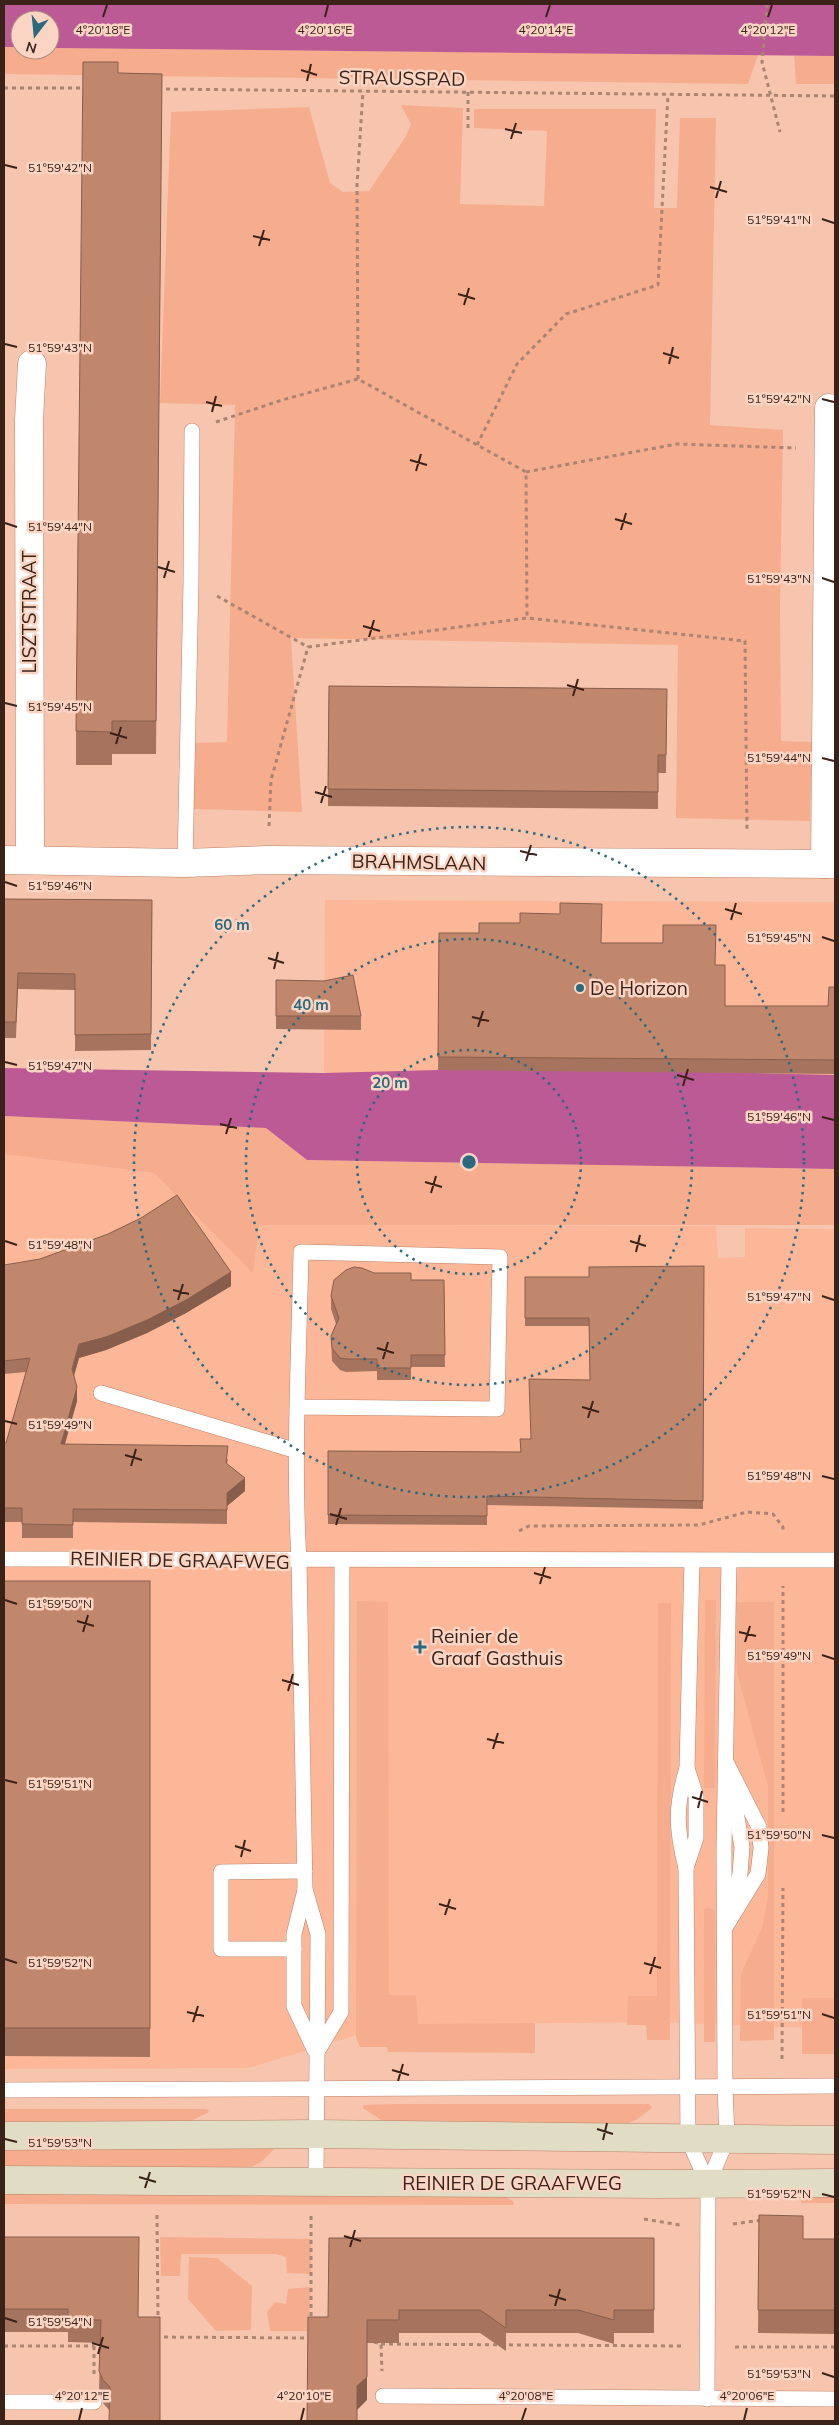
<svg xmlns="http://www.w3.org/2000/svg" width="839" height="2425" font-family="Mulish,sans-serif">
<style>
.built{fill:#fcb798}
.green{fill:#f5ad8e}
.water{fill:#bc5a96}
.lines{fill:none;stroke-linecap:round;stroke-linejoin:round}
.service-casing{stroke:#bc8167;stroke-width:16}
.minor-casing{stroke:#bc8167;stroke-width:29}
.secondary-casing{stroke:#bc8167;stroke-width:29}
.path{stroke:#ac8472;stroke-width:3;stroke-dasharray:4 4;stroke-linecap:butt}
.service{stroke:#fff;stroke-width:15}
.minor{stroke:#fff;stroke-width:28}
.secondary{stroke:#e0ddc4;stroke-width:28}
.wall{fill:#a6745e}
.shaded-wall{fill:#875e4c}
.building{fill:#c1876d;stroke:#875e4c}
.ticks{fill:none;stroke:#3a2218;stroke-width:2}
.ring{fill:none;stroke:#2b697f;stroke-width:2.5;stroke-dasharray:2.5 5}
.poi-dot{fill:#2b697f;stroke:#fbd5c4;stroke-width:2}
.labels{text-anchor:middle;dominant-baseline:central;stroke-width:5;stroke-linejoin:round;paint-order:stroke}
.street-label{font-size:19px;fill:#3a2218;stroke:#fbd5c4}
.poi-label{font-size:19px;fill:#3a2218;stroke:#fbd5c4;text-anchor:start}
.ticks-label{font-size:12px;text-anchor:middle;fill:#3a2218;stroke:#fbd5c4;stroke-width:5;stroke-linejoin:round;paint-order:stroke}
.centre{fill:#2b697f;stroke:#fbd5c4;stroke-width:2.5}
.ring-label{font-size:15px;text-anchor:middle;font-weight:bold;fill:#2b697f;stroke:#fbd5c4;stroke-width:5;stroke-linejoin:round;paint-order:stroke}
</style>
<rect width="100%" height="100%" fill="#f7c5ae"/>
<g class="built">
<path d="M 325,900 L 835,902 L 835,1076 L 324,1073 Z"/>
<path d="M 4,1154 L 154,1173 L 253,1272 L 258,1225 L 716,1226 L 718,1258 L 745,1257 L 745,1228 L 835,1229 L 835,2029 L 655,2022 L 389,2025 L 249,2068 L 4,2069 Z"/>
</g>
<g class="green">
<path d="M 4,47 L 20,47 L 20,50 L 50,50 L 50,48 L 758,55 L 748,84 L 4,74 Z"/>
<path d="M 794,56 L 835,56 L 835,84 L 796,84 Z"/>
<path d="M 401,105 L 463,108 L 460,204 L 544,206 L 547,131 L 474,128 L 474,109 L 656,109 L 654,208 L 677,208 L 680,118 L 716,118 L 710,425 L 783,430 L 780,606 L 781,741 L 812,742 L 810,821 L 676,818 L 678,645 L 291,638 L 302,812 L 194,809 L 194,743 L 227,742 L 235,405 L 160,403 L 171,112 L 309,107 L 330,183 L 343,192 L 369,191 L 406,136 L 411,124 Z"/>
<path d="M 4,1116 L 266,1128 L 307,1160 L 835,1169 L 835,1225 L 259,1225 L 253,1273 L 154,1173 L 4,1154 Z"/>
<path d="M 705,1600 L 716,1600 L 715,1788 L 704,1788 Z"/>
<path d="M 357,1601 L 388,1602 L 389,1995 L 416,1995 L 418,2024 L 535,2023 L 535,2053 L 388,2052 L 387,2047 L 360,2047 L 356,2037 Z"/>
<path d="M 736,1602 L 774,1602 L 774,2040 L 740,2041 L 741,1974 L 762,1928 L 768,1897 L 768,1786 L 737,1673 Z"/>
<path d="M 658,1603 L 671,1603 L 670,2040 L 647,2040 L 646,2025 L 627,2025 L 628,1996 L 657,1996 Z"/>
<path d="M 707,1908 L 713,1909 L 715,1912 L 715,2042 L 704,2042 L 704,1910 Z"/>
<rect x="802" y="1998" width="33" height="56"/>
<path d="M 395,2104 L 649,2104 L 652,2108 L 636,2120 L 621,2126 L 397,2126 L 381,2120 L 363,2108 L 364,2105 Z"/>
<path d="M 4,2109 L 207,2109 L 209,2112 L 185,2124 L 4,2127 Z"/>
<path d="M 4,2144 L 276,2147 L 261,2162 L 249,2168 L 4,2171 Z"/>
<path d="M 4,2189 L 495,2190 L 513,2201 L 514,2205 L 4,2204 Z"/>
<rect x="801" y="2192" width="34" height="11"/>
<path d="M 160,2237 L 311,2239 L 311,2274 L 287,2273 L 286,2257 L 276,2254 L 181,2254 L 180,2276 L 161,2276 Z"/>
<path d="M 189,2257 L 217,2258 L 252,2286 L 251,2330 L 216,2331 L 188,2299 Z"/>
<path d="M 311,2287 L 308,2331 L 270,2331 L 267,2312 L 275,2302 L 286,2304 L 288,2289 Z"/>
</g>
<g class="water">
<path d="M 4,4 L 835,4 L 835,56 L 50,48 L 50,20 L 20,20 L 20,47 L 4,47 Z"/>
<path d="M 4,1068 L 324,1073 L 438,1070 L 634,1070 L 835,1075 L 835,1169 L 307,1160 L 266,1128 L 4,1116 Z"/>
</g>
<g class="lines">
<defs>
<g id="service">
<path d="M 185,863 L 191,582 L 192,431"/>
<path d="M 101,1393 L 297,1451"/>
<path d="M 298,1407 L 497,1409 L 500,1257 L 301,1252 C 299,1355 293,1458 299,1561 L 305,1889 L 318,1934 L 316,2181"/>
<path d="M 4,1559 L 835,1560"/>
<path d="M 692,1561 L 687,1768 C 675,1807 676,1829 686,1868 L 688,2139 L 708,2184"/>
<path d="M 686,1868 L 696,1838 L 696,1796 L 687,1768"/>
<path d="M 305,1890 L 294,1934 L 294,2006 L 314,2049"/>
<path d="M 730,1910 L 740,1874 L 742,1847 L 732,1788"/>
<path d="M 726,1926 L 758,1874 L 761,1848 L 759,1827 L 727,1764"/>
<path d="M 294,1949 L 221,1949 L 221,1872 L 305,1871"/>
<path d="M 317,2052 L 341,2012 L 342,1561"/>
<path d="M 4,2090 C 281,2090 558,2087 835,2086"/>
<path d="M 383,2396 L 835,2399"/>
<path d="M 707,2399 L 708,2184 L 727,2139 L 725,2086 L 724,1848 L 729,1561"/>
<path d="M 4,2402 L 94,2402"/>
</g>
<g id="minor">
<path d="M 4,860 L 185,863 L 268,860 L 835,864"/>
<path d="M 30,860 L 29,420 L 32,364"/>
<path d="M 825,864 L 829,408"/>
</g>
<g id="secondary">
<path d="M 4,2136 L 315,2134 L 835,2140"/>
<path d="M 4,2180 L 656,2184 L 835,2183"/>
</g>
</defs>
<use href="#service" class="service-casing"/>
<use href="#minor" class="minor-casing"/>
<use href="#secondary" class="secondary-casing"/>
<g class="path">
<path d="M 767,4 L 762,62 L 780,132"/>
<path d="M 4,88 L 87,88"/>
<path d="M 158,89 L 835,96"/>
<path d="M 468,128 L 468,92"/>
<path d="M 358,379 L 357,185 L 363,91"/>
<path d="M 216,422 L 282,400 L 358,379 L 526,472 L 527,618"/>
<path d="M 477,445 L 517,364 L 566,314 L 658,285 L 668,94"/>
<path d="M 526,472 L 677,444 L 796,448"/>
<path d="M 217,596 L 308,647"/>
<path d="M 269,826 L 271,780 L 308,647 L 527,618 L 745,641 L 747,831"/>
<path d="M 519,1531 L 529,1526 L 699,1525 L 747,1512 L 773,1514 L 783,1527 L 783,1532"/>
<path d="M 783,1812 L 783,1586"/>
<path d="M 782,2059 L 783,1888"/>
<path d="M 157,2215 L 158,2319"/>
<path d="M 311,2216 L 311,2319"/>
<path d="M 644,2219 L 680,2225"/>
<path d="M 733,2224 L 762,2220"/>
<path d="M 156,2337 L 310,2338"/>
<path d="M 374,2342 L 381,2344 L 382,2371"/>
<path d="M 381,2344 L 681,2346"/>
<path d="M 4,2346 L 94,2346"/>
<path d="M 735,2347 L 835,2347"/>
<path d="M 94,2374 L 94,2346 L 101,2342"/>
</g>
<use href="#service" class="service"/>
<use href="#minor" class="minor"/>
<use href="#secondary" class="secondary"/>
</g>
<g class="wall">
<path d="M 118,73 L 162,74 L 156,754 L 112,754 L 112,765 L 76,765 L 76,731 Z"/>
<path d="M 329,686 L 667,689 L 666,773 L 658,773 L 658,809 L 328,806 Z"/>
<path d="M 4,899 L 152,900 L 151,1050 L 75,1051 L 75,990 L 18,989 L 16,1038 L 4,1038 Z"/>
<path d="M 439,933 L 602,943 L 715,965 L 725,1006 L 828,1006 L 835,987 L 835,1074 L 438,1070 Z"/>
<path d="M 276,980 L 361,1016 L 361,1030 L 276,1029 Z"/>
<path d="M 4,1265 L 231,1286 L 186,1313 L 147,1333 L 106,1350 L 79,1358 L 74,1376 L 77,1401 L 65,1444 L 228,1459 L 227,1464 L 245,1491 L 227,1506 L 227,1524 L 73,1522 L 73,1538 L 22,1538 L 22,1522 L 4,1522 L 4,1443 L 6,1443 L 26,1372 L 4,1374 Z"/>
<path d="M 704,1266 L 703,1509 L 487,1505 L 487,1525 L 328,1524 L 328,1451 L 520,1452 L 530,1439 L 590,1380 L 589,1326 L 525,1326 L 525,1277 L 589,1277 Z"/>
<path d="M 374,1273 L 411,1280 L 444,1280 L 445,1367 L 411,1367 L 411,1380 L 377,1380 L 377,1371 L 346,1372 L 340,1370 L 332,1361 L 331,1336 L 336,1324 L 331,1309 L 331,1296 Z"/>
<path d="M 4,1581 L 150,1581 L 150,2057 L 4,2056 Z"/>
<path d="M 759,2215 L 803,2239 L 835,2239 L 835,2334 L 758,2333 Z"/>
<path d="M 4,2237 L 139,2237 L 109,2410 L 103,2403 L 99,2394 L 100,2343 L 68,2342 L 68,2332 L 4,2332 Z"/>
<path d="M 654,2238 L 654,2333 L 614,2333 L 614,2344 L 578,2333 L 506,2333 L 506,2351 L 480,2333 L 399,2333 L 399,2343 L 367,2343 L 367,2400 L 328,2317 Z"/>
</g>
<g class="shaded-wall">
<path d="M 231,1272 L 231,1286 L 186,1313 L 147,1333 L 106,1350 L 79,1358 L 72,1382 L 72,1369 L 79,1344 Z"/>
<path d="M 77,1387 L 77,1401 L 61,1457 L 61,1444 Z"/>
<path d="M 245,1478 L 245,1491 L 227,1506 L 227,1493 Z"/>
<path d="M 367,2377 L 367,2400 L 357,2410 L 357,2386 Z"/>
</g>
<g class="building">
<path d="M 83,62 L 118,62 L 118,73 L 162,74 L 156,721 L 112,721 L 112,732 L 76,731 Z"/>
<path d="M 329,686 L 667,689 L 666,755 L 658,755 L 658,792 L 328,789 Z"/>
<path d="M 4,899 L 152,900 L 151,1034 L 75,1035 L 75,974 L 18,973 L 16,1022 L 4,1022 Z"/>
<path d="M 560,903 L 602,904 L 601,943 L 663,943 L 663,925 L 716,925 L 715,965 L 725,965 L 725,1006 L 828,1006 L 829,987 L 835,987 L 835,1060 L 438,1057 L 439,933 L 479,933 L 479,923 L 520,923 L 520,913 L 560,914 Z"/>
<path d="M 353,975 L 361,1016 L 276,1016 L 276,980 L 324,981 Z"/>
<path d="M 177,1195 L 231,1272 L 186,1300 L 147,1320 L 106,1337 L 79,1344 L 72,1369 L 77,1387 L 61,1444 L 228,1446 L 226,1463 L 245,1478 L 227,1493 L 227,1510 L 73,1509 L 73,1525 L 22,1524 L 22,1508 L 4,1508 L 4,1443 L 6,1443 L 30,1358 L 4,1361 L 4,1265 L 40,1259 L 108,1234 L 141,1218 Z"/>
<path d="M 704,1266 L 703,1501 L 487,1496 L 487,1516 L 328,1515 L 328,1451 L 521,1452 L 520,1439 L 531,1439 L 529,1379 L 590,1380 L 589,1318 L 525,1318 L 525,1277 L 589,1277 L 589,1267 Z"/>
<path d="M 354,1267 L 362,1268 L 374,1273 L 411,1273 L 411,1280 L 444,1280 L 445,1355 L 411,1355 L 411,1368 L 377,1368 L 377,1359 L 346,1359 L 340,1358 L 332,1348 L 331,1336 L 339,1318 L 331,1296 L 334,1280 L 346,1270 Z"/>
<rect x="4" y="1581" width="146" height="447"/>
<path d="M 759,2215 L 803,2216 L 803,2239 L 835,2239 L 835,2310 L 758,2310 Z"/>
<path d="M 4,2237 L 139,2237 L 138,2317 L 160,2317 L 160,2421 L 109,2421 L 110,2387 L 103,2380 L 99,2371 L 101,2320 L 68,2319 L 68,2309 L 4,2309 Z"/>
<path d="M 329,2238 L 654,2238 L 654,2310 L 614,2310 L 614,2320 L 578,2310 L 506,2310 L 506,2328 L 480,2310 L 399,2310 L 399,2320 L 367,2320 L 367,2377 L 357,2386 L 357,2421 L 307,2421 L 308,2317 L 328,2317 Z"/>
</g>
<path class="ticks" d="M 103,17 L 107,5M 325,17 L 328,5M 546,17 L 550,5M 768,17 L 772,5M 301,70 L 317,75M 307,81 L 311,64M 505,129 L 522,133M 511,139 L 516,123M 5,165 L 17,168M 710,187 L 727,192M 716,198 L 721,181M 822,219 L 834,223M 253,236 L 270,240M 259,246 L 264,230M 458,294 L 475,299M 464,305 L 469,288M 5,344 L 17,347M 663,353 L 679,358M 669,364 L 673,347M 822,399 L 834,402M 206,402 L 222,406M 212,412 L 216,396M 410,460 L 427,465M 416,471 L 421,454M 615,519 L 632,524M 5,523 L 17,527M 621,530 L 626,513M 158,567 L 175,572M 164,578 L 169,561M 822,578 L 834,582M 363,626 L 380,631M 369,637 L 374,620M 567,685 L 584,690M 573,696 L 578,679M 5,703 L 17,706M 110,733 L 127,738M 116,744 L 121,727M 822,758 L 834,761M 315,792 L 332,797M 321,803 L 326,786M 520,851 L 537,855M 526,861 L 531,845M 5,882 L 17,886M 725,909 L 742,914M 731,920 L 736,903M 822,937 L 834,941M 268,958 L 284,963M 274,969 L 278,952M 472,1017 L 489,1021M 478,1027 L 483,1011M 5,1062 L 17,1065M 677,1075 L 694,1080M 683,1086 L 688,1069M 822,1117 L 834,1120M 220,1124 L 237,1128M 226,1134 L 231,1118M 425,1182 L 442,1187M 431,1193 L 436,1176M 5,1241 L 17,1245M 630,1241 L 646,1246M 636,1252 L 640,1235M 173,1290 L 189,1294M 822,1296 L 834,1300M 178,1300 L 183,1284M 377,1348 L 394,1353M 383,1359 L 388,1342M 582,1407 L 599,1412M 588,1418 L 593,1401M 5,1421 L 17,1424M 125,1455 L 142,1460M 131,1466 L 136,1449M 822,1476 L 834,1479M 330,1514 L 347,1519M 336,1525 L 341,1508M 534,1573 L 551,1578M 540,1584 L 545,1567M 5,1600 L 17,1604M 77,1621 L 94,1626M 83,1632 L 88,1615M 739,1632 L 756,1636M 745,1642 L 750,1626M 822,1655 L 834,1659M 282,1680 L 299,1685M 288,1691 L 293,1674M 487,1739 L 504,1743M 493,1749 L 498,1733M 5,1780 L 17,1783M 692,1797 L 708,1802M 698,1808 L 702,1791M 822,1835 L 834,1838M 235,1846 L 251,1851M 241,1857 L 245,1840M 439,1904 L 456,1909M 445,1915 L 450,1899M 5,1959 L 17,1963M 644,1963 L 661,1968M 650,1974 L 655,1957M 187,2012 L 204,2016M 822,2014 L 834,2018M 193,2022 L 198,2006M 392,2070 L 409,2075M 398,2081 L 403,2064M 597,2129 L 613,2134M 5,2139 L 17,2142M 603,2140 L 607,2123M 139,2177 L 156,2182M 145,2188 L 150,2172M 822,2194 L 834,2197M 344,2236 L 361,2241M 350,2247 L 355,2230M 549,2295 L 566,2300M 555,2306 L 560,2289M 5,2318 L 17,2322M 92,2343 L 109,2348M 98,2354 L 103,2337M 822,2373 L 834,2377M 79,2420 L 82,2408M 301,2420 L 304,2408M 522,2420 L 526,2408M 744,2420 L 747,2408"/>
<g class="ring">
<circle cx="469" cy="1162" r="112"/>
<circle cx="469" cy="1162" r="223"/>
<circle cx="469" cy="1162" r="335"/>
</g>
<g class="poi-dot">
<circle cx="580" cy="988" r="5"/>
<path d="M417.5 1639.5h5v5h5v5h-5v5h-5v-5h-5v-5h5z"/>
</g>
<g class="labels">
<g class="street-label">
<text transform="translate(402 78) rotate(1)">STRAUSSPAD</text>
<text transform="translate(29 612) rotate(-90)">LISZTSTRAAT</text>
<text transform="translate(419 862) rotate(1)">BRAHMSLAAN</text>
<text transform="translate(180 1560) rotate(1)">REINIER DE GRAAFWEG</text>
<text x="512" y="2183">REINIER DE GRAAFWEG</text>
</g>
<g class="poi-label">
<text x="590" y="988">De Horizon</text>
<text x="431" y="1636">Reinier de<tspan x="431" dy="22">Graaf Gasthuis</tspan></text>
</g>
</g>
<g class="ticks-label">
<text x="103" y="34">4°20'18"E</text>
<text x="325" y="34">4°20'16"E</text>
<text x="546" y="34">4°20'14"E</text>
<text x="768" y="34">4°20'12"E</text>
<text x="60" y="172">51°59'42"N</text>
<text x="779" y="224">51°59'41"N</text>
<text x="60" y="352">51°59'43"N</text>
<text x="779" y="403">51°59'42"N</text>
<text x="60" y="531">51°59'44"N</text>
<text x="779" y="583">51°59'43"N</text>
<text x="60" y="711">51°59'45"N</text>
<text x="779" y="762">51°59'44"N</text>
<text x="60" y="890">51°59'46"N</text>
<text x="779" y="942">51°59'45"N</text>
<text x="60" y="1070">51°59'47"N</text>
<text x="779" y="1121">51°59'46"N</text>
<text x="60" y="1249">51°59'48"N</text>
<text x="779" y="1301">51°59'47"N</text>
<text x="60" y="1429">51°59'49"N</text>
<text x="779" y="1480">51°59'48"N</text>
<text x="60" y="1608">51°59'50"N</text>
<text x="779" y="1660">51°59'49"N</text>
<text x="60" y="1788">51°59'51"N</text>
<text x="779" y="1839">51°59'50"N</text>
<text x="60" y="1967">51°59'52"N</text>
<text x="779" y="2019">51°59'51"N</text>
<text x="60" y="2147">51°59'53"N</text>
<text x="779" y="2198">51°59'52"N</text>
<text x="60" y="2326">51°59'54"N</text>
<text x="779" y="2378">51°59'53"N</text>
<text x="82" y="2400">4°20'12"E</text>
<text x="304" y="2400">4°20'10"E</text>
<text x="526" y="2400">4°20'08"E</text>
<text x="747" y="2400">4°20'06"E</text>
</g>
<circle cx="469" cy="1162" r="8" class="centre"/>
<g class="ring-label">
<text x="232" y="930">60 m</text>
<text x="311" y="1010">40 m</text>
<text x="390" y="1088">20 m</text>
</g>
<rect width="839" height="2425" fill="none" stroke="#3a2218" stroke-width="10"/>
<g transform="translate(35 35) rotate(196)"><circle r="24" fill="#fbd5c4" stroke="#ae8d7f"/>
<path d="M0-4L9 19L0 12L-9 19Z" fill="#2b697f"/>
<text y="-8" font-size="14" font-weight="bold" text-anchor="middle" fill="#3a2218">N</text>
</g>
</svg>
